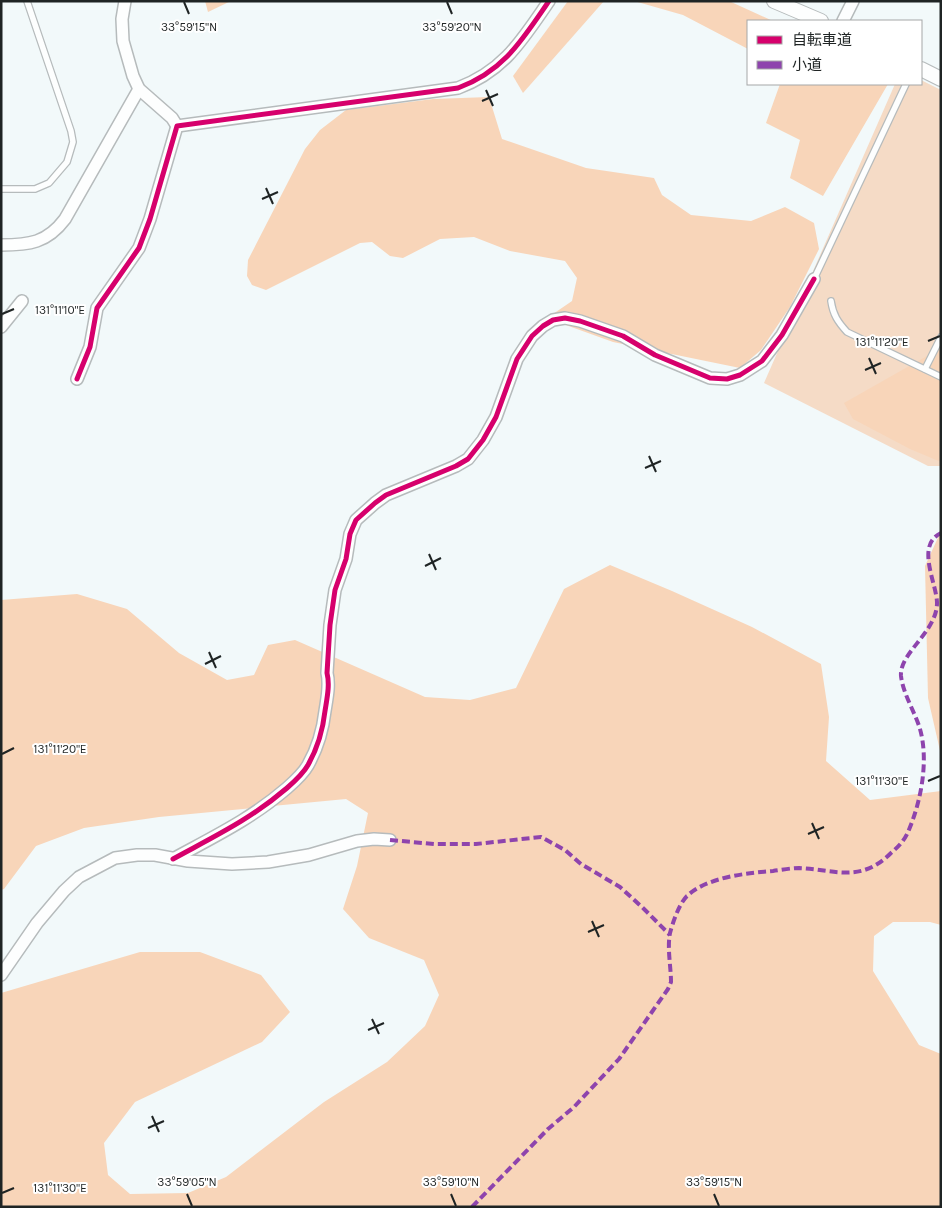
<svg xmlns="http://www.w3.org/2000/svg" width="942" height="1208" font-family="Karla,'Noto Sans JP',sans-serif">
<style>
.green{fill:#f5dbc6}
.forest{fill:#f8d5b9}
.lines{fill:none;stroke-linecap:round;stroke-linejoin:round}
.service-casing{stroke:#b6bbbc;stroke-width:8}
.minor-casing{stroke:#b6bbbc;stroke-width:14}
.tertiary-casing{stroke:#b6bbbc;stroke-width:16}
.service{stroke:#fdfefe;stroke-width:5.5}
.minor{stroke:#fdfefe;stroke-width:11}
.tertiary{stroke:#fdfefe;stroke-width:14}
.quiet{stroke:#8e44ad;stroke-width:4;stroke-dasharray:8 4;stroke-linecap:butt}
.cycleway-casing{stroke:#fff;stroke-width:8}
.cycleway{stroke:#d6006c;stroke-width:5}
.ticks{fill:none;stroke:#1f2424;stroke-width:2}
.ticks-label{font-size:12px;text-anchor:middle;fill:#1f2424;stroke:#fff;stroke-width:4;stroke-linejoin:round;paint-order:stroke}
</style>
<rect width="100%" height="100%" fill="#f2f9fa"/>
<path class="green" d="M 921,80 L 941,90 L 941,466 L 928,466 L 764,383 L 895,84 L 921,84 Z"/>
<g class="forest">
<path d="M 205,1 L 231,1 L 208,12 Z"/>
<path d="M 568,1 L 604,1 L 523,93 L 513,76 Z"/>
<path d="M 634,1 L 729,1 L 773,21 L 748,21 L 748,49 L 683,15 Z"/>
<path d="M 780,84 L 888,84 L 823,196 L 790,178 L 800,140 L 766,123 Z"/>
<path d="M 489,97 L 502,139 L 586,168 L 654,178 L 662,195 L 691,215 L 751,221 L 785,207 L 814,223 L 819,249 L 790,307 L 761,350 L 740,368 L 613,342 L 563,324 L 553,314 L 572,301 L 577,278 L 565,261 L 510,251 L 474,237 L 440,239 L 403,258 L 390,256 L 372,242 L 360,243 L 266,290 L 252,285 L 247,276 L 248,260 L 305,149 L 320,130 L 346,110 L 433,99 Z"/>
<path d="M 941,348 L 941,462 L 910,449 L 853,419 L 844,403 Z"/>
<path d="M 941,531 L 941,755 L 928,698 L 925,566 Z"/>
<path d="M 610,565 L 672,591 L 752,627 L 821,664 L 829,717 L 826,761 L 870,800 L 941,791 L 941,925 L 930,922 L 893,922 L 874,936 L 873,971 L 919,1045 L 941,1054 L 941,1207 L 1,1207 L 1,993 L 140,952 L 200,952 L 261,975 L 290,1012 L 262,1042 L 135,1102 L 104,1143 L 108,1175 L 130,1194 L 188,1193 L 226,1177 L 324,1102 L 387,1062 L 425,1026 L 439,995 L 424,960 L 369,938 L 343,909 L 357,866 L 368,813 L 346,799 L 159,817 L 84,828 L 36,846 L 4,889 L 1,890 L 1,600 L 77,594 L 127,609 L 179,653 L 227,680 L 254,675 L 268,645 L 295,640 L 425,697 L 470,700 L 516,688 L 564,589 Z"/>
</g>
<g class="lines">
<defs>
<g id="service">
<path d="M 1,189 L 35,189 L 49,183 L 67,162 L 73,142 L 71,131 L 27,1"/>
<path d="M 814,279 L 906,84"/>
<path d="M 831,301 C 833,315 838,322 847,332 L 941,377"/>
<path d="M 925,369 L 941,337"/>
</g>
<g id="minor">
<path d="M 125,1 L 122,19 L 123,41 L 133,76 L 139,89 L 172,118 L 177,126"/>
<path d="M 843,21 L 853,1"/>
<path d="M 177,126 L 458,88 C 504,71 522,40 549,1"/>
<path d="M 1,245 C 29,245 47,243 65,219 L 139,89"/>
<path d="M 1,327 L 22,301"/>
<path d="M 77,379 L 90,347 L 97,308 L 139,248 L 150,219 L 177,126"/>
<path d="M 173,859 C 215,836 251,819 287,788 C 295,781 303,774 308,765 C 317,749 323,729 325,711 C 327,698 330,685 327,673 L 330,625 L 335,590 L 346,559 L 350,534 L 356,520 L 375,503 L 386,495 L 456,466 L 468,459 L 483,440 L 496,417 L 517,359 L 532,336 L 543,326 L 553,320 L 565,318 L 580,321 L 623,336 L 655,355 L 710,378 L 727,379 L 740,375 L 762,361 L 782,335 L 814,279"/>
<path d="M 1,975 L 37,923 L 64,891 L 79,877 L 115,858 L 137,855 L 155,855 L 188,861 L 232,864 L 268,862 L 309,855 L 357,841 L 374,839 L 390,840"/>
</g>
<g id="tertiary">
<path d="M 774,1 L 821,21"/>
<path d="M 921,69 L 941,79"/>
</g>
</defs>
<use href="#service" class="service-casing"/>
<use href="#minor" class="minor-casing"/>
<use href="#tertiary" class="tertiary-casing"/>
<use href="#service" class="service"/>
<use href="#minor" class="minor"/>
<use href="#tertiary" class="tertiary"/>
<g class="quiet">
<path d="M 390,840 L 434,844 L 476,844 L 541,837 L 565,850 L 581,864 L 620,887 L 643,908 L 670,935"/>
<path d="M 472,1207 L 548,1129 L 574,1107 L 619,1059 L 668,989 L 671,982 C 671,967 667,948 670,933 C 673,922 679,904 687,896 C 707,877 747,873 773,871 C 781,870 791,868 799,868 C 836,870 861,883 891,853 C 898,847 904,841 908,832 C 921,802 929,761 920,729 C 915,712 903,694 901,676 C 899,653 937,632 937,603 C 937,584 915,545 941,533"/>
</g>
<defs>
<g id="cycleway">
<path d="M 77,379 L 90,347 L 97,308 L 139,248 L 150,219 L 177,126 L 458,88 C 504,71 522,40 549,1"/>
<path d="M 173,859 C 215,836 251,819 287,788 C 295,781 303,774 308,765 C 317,749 323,729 325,711 C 327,698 330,685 327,673 L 330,625 L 335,590 L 346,559 L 350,534 L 356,520 L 375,503 L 386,495 L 456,466 L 468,459 L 483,440 L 496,417 L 517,359 L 532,336 L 543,326 L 553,320 L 565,318 L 580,321 L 623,336 L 655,355 L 710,378 L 727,379 L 740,375 L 762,361 L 782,335 L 814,279"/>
</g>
</defs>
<use href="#cycleway" class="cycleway-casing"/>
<use href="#cycleway" class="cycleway"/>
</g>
<path class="ticks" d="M 184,2 L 189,14M 447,2 L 452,14M 486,90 L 493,106M 482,101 L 498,94M 266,188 L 273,204M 262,199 L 278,192M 2,314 L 14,309M 928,341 L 940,336M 869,358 L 876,374M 865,370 L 881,363M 649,456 L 656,472M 645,468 L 661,461M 429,554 L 436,570M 425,566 L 441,558M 209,652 L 216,668M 205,664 L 221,656M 2,754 L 14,748M 928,781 L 940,776M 812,823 L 819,839M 808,834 L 824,827M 592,921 L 599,937M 588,932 L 604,925M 372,1019 L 379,1034M 368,1030 L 384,1023M 152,1116 L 159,1132M 148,1128 L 164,1121M 2,1193 L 14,1188M 187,1194 L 192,1206M 451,1194 L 456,1206M 714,1194 L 719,1206"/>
<g class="ticks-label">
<text x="189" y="31">33°59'15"N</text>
<text x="452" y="31">33°59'20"N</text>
<text x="60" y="314">131°11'10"E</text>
<text x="882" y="346">131°11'20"E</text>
<text x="60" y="753">131°11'20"E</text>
<text x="882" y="785">131°11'30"E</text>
<text x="187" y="1186">33°59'05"N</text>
<text x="451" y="1186">33°59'10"N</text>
<text x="714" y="1186">33°59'15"N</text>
<text x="60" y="1192">131°11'30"E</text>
</g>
<rect width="942" height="1208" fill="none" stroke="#1f2424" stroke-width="5"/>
<rect x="747" y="20" width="175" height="65" fill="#ffffff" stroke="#a5a7a7"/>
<rect x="757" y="36" width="25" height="8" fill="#d6006c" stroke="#a5a7a7"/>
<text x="792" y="45" font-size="15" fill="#1f2424">自転車道</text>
<rect x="757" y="61" width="25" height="8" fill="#8e44ad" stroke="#a5a7a7"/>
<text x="792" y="70" font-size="15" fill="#1f2424">小道</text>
</svg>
